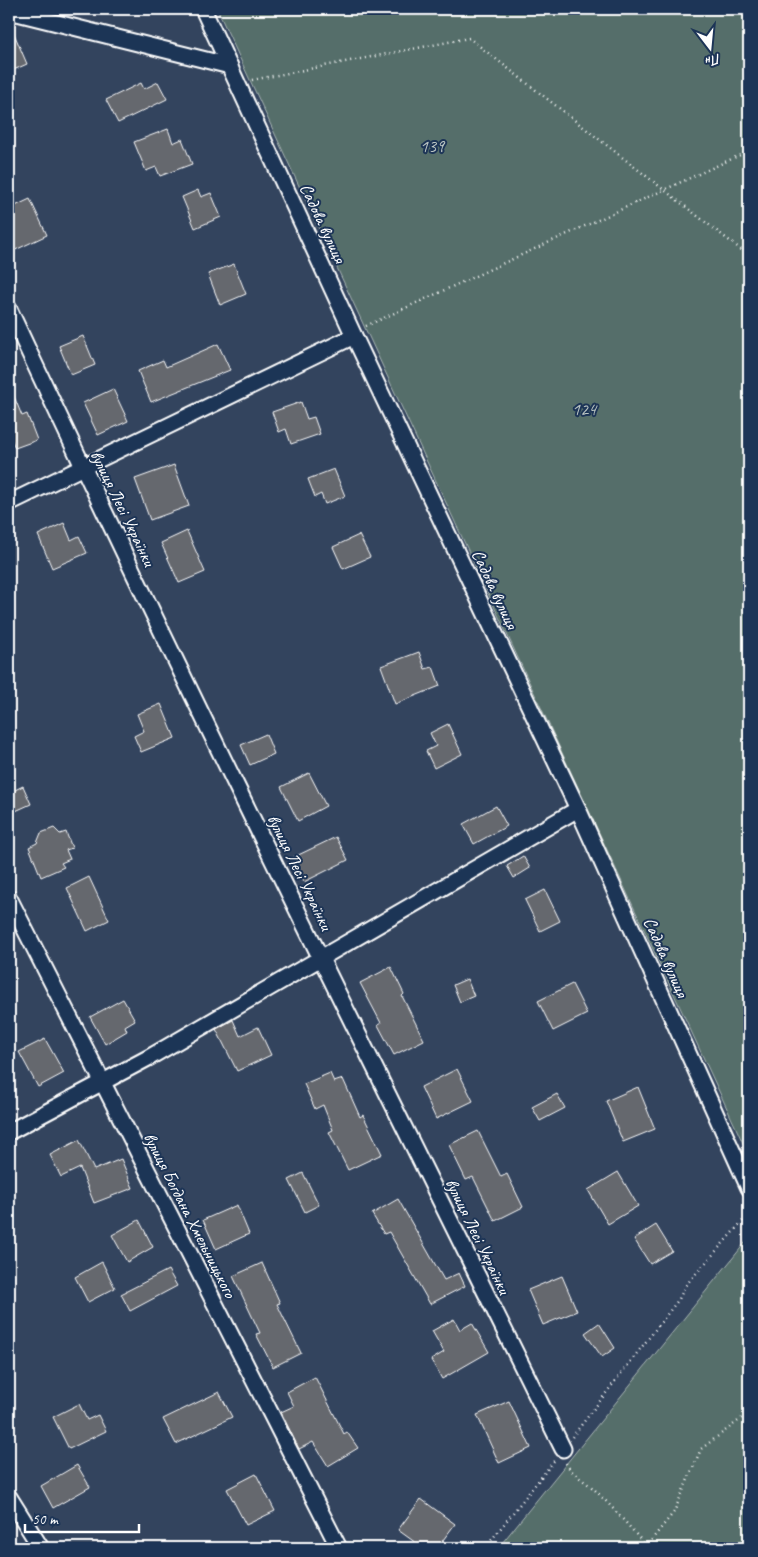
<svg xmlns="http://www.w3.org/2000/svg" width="758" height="1557" font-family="Caveat,sans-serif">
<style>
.green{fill:#556e6a;stroke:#aab6b4}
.building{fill:#65676e;stroke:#fff}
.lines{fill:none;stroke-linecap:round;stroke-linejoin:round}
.minor-casing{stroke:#fff;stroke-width:19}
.path{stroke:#fff;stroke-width:2.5;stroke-dasharray:1 4;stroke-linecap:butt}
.minor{stroke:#1d3557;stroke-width:15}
.labels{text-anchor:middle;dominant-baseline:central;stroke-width:4;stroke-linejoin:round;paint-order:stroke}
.park-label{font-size:18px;fill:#bbc5c3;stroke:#1d3557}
.street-label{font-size:18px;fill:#fff;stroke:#1d3557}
</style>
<rect width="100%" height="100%" fill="#33445e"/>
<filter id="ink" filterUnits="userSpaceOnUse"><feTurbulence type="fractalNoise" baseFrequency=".02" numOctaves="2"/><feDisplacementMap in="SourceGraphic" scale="10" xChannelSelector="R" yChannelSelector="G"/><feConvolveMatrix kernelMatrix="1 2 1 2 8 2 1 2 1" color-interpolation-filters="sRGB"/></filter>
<g filter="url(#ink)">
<g class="green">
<path d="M 217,9 L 749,9 L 749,1156 Z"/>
<path d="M 749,1238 L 749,1548 L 498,1548 Z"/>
</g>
<g class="building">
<path d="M 9,22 L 27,64 L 9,72 Z"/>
<path d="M 158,82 L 167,99 L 118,123 L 106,100 L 141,83 L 144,89 Z"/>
<path d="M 168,129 L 173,143 L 182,139 L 192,164 L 160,176 L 156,167 L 146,171 L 134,142 Z"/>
<path d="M 198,190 L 201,197 L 211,193 L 221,217 L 195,228 L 182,197 Z"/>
<path d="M 30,199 L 47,235 L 9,253 L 9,209 Z"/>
<path d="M 234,264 L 246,294 L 220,305 L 208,274 Z"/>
<path d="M 83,336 L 95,365 L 71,375 L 59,346 Z"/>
<path d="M 218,344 L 230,370 L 151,402 L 138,371 L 163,360 L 166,367 Z"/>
<path d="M 9,384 L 22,416 L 27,414 L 37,440 L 15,448 L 9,433 Z"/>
<path d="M 113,389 L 128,421 L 98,435 L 83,403 Z"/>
<path d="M 301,402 L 307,419 L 314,417 L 320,434 L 291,444 L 286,429 L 279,432 L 272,412 Z"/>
<path d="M 174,465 L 189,506 L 150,520 L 135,479 Z"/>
<path d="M 334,469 L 345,496 L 325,504 L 321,494 L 315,497 L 308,479 Z"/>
<path d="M 64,523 L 71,540 L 79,536 L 87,553 L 52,568 L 38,535 Z"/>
<path d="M 187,531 L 205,572 L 179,583 L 161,543 Z"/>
<path d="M 359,535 L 370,557 L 343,569 L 333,547 Z"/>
<path d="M 419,652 L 425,669 L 433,667 L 440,686 L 395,704 L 381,666 Z"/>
<path d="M 161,704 L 175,738 L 141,752 L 134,736 L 144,731 L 137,714 Z"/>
<path d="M 448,724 L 462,754 L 434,768 L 426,751 L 436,746 L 430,733 Z"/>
<path d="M 266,734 L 274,754 L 250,765 L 241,745 Z"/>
<path d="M 309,773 L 326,806 L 298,821 L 281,787 Z"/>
<path d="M 23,786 L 31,804 L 9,814 L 9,793 Z"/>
<path d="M 496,806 L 507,826 L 474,844 L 463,824 Z"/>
<path d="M 54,828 L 60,834 L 66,832 L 72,848 L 66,850 L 70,859 L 61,863 L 64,867 L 41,877 L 29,847 L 37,843 L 41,833 Z"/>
<path d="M 336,837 L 348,860 L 304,882 L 292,858 Z"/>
<path d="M 523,856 L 530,868 L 514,878 L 507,866 Z"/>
<path d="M 89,877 L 109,920 L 87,931 L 67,888 Z"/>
<path d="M 545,890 L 560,921 L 540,931 L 525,900 Z"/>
<path d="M 391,967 L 404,994 L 402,996 L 424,1040 L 394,1055 L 378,1025 L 381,1023 L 360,983 Z"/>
<path d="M 467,979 L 474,996 L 460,1002 L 453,985 Z"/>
<path d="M 572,984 L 587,1014 L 553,1031 L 538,1001 Z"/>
<path d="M 123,999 L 135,1020 L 125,1026 L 127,1031 L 105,1044 L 90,1017 Z"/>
<path d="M 233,1020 L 240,1036 L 258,1027 L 271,1055 L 237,1071 L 216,1029 Z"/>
<path d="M 45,1039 L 64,1073 L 38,1087 L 19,1052 Z"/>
<path d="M 457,1069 L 473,1101 L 436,1119 L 421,1087 Z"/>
<path d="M 330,1073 L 334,1082 L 343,1079 L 360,1117 L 363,1115 L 382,1154 L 348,1170 L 329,1132 L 333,1130 L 323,1105 L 315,1109 L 304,1084 Z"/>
<path d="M 638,1087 L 655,1129 L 623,1142 L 606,1101 Z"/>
<path d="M 557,1094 L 565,1108 L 540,1121 L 532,1107 Z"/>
<path d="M 478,1131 L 501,1177 L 507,1174 L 523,1207 L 495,1221 L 473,1177 L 466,1180 L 449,1145 Z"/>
<path d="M 79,1140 L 94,1170 L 121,1159 L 133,1188 L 94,1203 L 80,1168 L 61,1177 L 50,1155 Z"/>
<path d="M 618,1172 L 638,1206 L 608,1224 L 588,1190 Z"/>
<path d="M 303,1173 L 319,1205 L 305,1212 L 289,1180 Z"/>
<path d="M 398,1199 L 444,1280 L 459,1273 L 465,1286 L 430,1304 L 389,1232 L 384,1234 L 372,1214 Z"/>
<path d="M 237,1205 L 249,1234 L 216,1249 L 203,1220 Z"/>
<path d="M 139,1220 L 153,1247 L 127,1262 L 112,1235 Z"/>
<path d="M 656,1225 L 672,1251 L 650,1264 L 634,1239 Z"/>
<path d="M 102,1262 L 115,1288 L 88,1302 L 75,1277 Z"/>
<path d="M 262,1263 L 280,1303 L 277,1304 L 301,1353 L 273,1367 L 256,1334 L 260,1333 L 233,1276 Z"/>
<path d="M 168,1270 L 177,1286 L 130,1311 L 121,1294 Z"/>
<path d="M 562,1276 L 577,1311 L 543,1325 L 528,1290 Z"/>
<path d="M 454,1319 L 460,1330 L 472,1323 L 489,1352 L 442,1379 L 431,1360 L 444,1352 L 432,1331 Z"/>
<path d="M 599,1323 L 615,1348 L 602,1357 L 585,1333 Z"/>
<path d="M 315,1377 L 344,1434 L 347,1432 L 358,1448 L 328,1466 L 313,1442 L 299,1449 L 281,1412 L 294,1406 L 287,1392 Z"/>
<path d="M 219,1392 L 232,1417 L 176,1444 L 163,1419 Z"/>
<path d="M 509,1401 L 531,1448 L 499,1463 L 477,1415 Z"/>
<path d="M 79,1404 L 87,1420 L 98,1415 L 106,1431 L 69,1449 L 53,1417 Z"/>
<path d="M 77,1465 L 90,1487 L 53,1508 L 41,1486 Z"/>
<path d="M 256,1474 L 275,1511 L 246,1525 L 227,1489 Z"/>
<path d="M 421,1499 L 455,1524 L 437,1548 L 423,1548 L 398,1530 Z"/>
</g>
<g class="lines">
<defs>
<g id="minor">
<path d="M 203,9 L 354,336 L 578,809 L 749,1188"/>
<path d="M 9,11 L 230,66"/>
<path d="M 9,309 C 187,692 376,1070 563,1449"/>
<path d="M 9,503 L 354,336"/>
<path d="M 9,898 L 339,1548"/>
<path d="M 9,1132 L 150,1057 L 578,809"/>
<path d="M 9,1497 L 41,1548"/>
</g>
</defs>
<use href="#minor" class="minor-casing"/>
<g class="path">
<path d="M 252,80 L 469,38 L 749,256"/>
<path d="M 366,326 L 749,151"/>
<path d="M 572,1437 L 679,1299 L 685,1286 L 749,1214"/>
<path d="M 566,1463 C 572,1475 586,1481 596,1491 C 614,1509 630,1527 646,1546"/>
<path d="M 485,1548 L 554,1461"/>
<path d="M 645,1548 L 674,1512 L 701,1449 L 749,1413"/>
</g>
<use href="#minor" class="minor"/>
</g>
</g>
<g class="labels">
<g class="park-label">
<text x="432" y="146">139</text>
<text x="584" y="409">124</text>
</g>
<g class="street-label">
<text transform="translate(323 223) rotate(65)">Садова вулиця</text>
<text transform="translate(123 508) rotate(64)">вулиця Лесі Українки</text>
<text transform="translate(495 589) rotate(65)">Садова вулиця</text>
<text transform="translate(300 872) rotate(64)">вулиця Лесі Українки</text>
<text transform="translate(666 957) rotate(66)">Садова вулиця</text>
<text transform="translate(190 1215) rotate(63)">вулиця Богдана Хмельницького</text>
<text transform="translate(478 1236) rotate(64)">вулиця Лесі Українки</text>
</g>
</g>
<rect width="758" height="1557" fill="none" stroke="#1d3557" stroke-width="30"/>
<rect x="15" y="15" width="728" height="1527" fill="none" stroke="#fff" stroke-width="2" filter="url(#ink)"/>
<g transform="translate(710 48) rotate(164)" stroke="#1d3557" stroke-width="4" paint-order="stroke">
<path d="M0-4L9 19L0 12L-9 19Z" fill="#ffffff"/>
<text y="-8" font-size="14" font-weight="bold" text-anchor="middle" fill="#ffffff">Пн</text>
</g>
<path d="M25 1524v8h114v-8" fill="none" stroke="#ffffff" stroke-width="2.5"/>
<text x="32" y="1524" font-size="15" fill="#ffffff" stroke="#1d3557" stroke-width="4" paint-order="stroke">50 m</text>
</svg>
